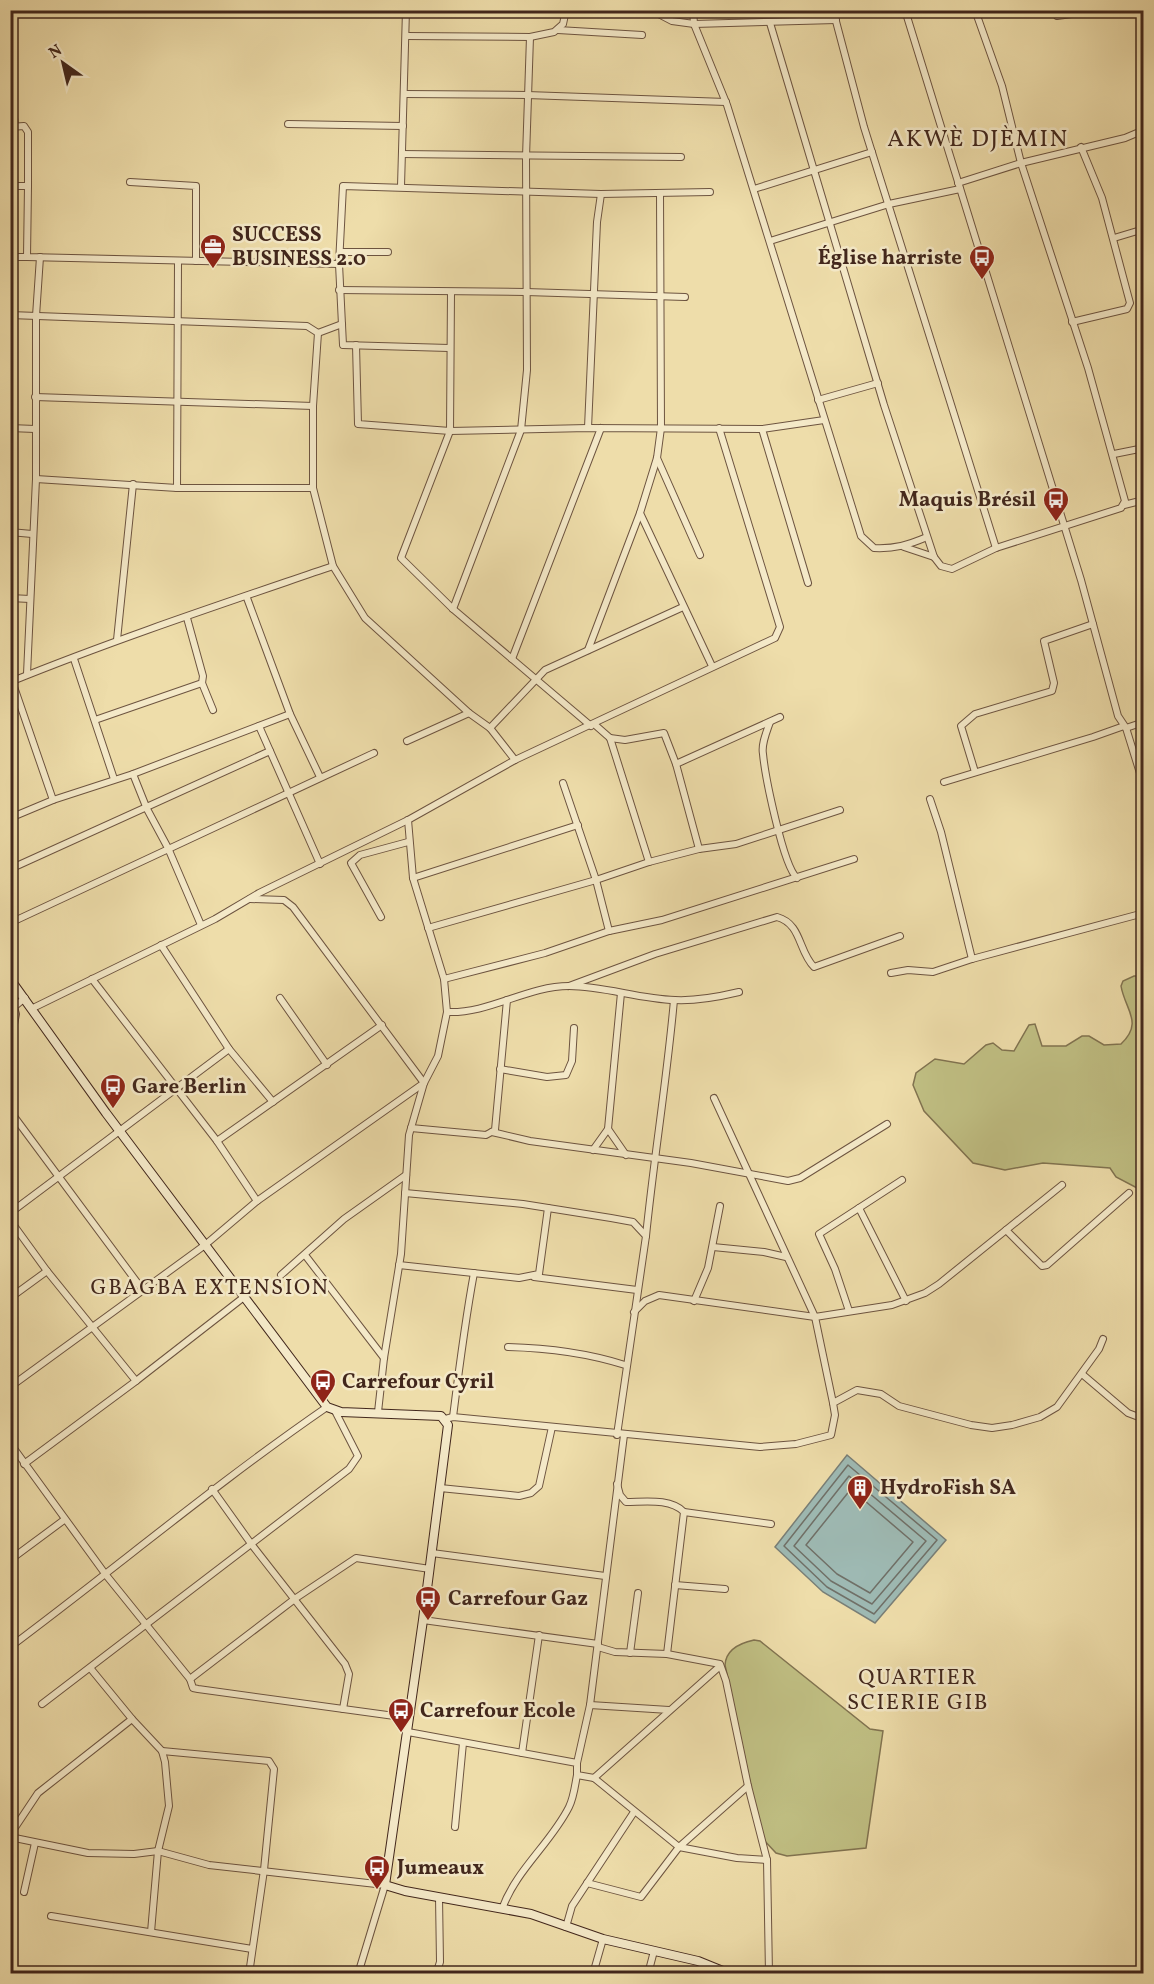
<svg xmlns="http://www.w3.org/2000/svg" width="1154" height="1984" font-family="Vollkorn,serif">
<style>
.green{fill:#c0bf83;stroke:#817350;stroke-width:1.5}
.water{fill:#9ebab4;stroke:#797f77;stroke-width:1.5}
.lines{fill:none;stroke-linecap:round;stroke-linejoin:round}
.shore{stroke:#707068;stroke-width:1.5}
.street-casing{stroke:#6d5440;stroke-width:8}
.secondary-casing{stroke:#42271c;stroke-width:10}
.street{stroke:#f4e9c8;stroke-width:6}
.secondary{stroke:#f4e9c8;stroke-width:8}
.labels{text-anchor:middle;dominant-baseline:central;stroke-width:5;stroke-linejoin:round;paint-order:stroke}
.poi-label{font-size:21px;font-weight:bold;fill:#42271c;stroke:#f4e9c8;text-anchor:start}
.neighbourhood-label{font-size:22px;letter-spacing:1.5px;fill:#42271c;stroke:#f4e9c8}
.quarter-label{font-size:24px;letter-spacing:1.5px;fill:#42271c;stroke:#f4e9c8}
</style>
<rect width="100%" height="100%" fill="#eda"/>
<filter id="stains"><feTurbulence type="fractalNoise" baseFrequency=".00333" numOctaves="4"/><feColorMatrix values="0 0 0 0 .2 0 0 0 0 .09 0 0 0 0 .02 0 0 0 .5 -.17"/></filter>
<radialGradient id="worn" r=".72"><stop offset=".6" stop-color="#630" stop-opacity="0"/><stop offset="1" stop-color="#630" stop-opacity=".3"/></radialGradient>
<g class="green">
<path d="M 1134,976 L 1140,976 L 1144,993 L 1143,1210 L 1141,1190 L 1116,1177 L 1110,1168 L 1043,1163 L 1005,1170 L 973,1163 L 924,1111 L 913,1085 L 916,1073 L 935,1059 L 964,1064 L 986,1045 L 993,1043 L 1002,1050 L 1014,1051 L 1029,1025 L 1035,1024 L 1042,1046 L 1066,1046 L 1082,1036 L 1089,1036 L 1104,1045 L 1121,1044 C 1144,1022 1125,1010 1121,986 L 1123,981 Z"/>
<path d="M 754,1640 L 760,1641 L 870,1729 L 883,1731 L 866,1848 L 787,1856 L 776,1853 L 762,1838 L 725,1665 C 726,1649 740,1643 754,1640 Z"/>
</g>
<path class="water" d="M 847,1455 L 946,1540 L 875,1623 L 823,1592 L 775,1547 Z"/>
<g class="lines">
<g class="shore">
<path d="M 848,1465 L 937,1540 L 874,1614 L 827,1587 L 784,1546 Z"/>
<path d="M 849,1476 L 926,1541 L 872,1604 L 831,1581 L 794,1546 Z"/>
<path d="M 851,1489 L 913,1542 L 870,1593 L 837,1574 L 806,1545 Z"/>
</g>
<defs>
<g id="street">
<path d="M 651,10 L 672,21 L 694,24 L 836,20"/>
<path d="M 693,10 L 694,24 L 727,105 L 861,536 L 874,548 C 895,549 908,545 927,537"/>
<path d="M 833,10 L 864,127 L 996,548"/>
<path d="M 905,10 L 1081,580 L 1118,716 L 1126,728 L 1144,786"/>
<path d="M 1057,16 L 1101,10"/>
<path d="M 770,23 L 884,405 L 934,557 L 941,566 L 952,569 L 996,548 L 1121,508 L 1125,501 L 1088,368 L 1021,163 L 1002,86 L 975,10"/>
<path d="M 558,30 L 642,35"/>
<path d="M 406,36 L 530,37 L 554,32 L 563,24 L 566,10"/>
<path d="M 10,81 L 15,127"/>
<path d="M 405,94 L 527,95 L 726,102"/>
<path d="M 288,124 L 403,126"/>
<path d="M 10,127 L 24,126 L 28,132 L 28,186 L 10,186"/>
<path d="M 402,154 L 681,157"/>
<path d="M 130,182 L 196,186 L 196,261"/>
<path d="M 958,183 L 1021,163 L 1125,138 L 1144,130"/>
<path d="M 28,186 L 27,257 L 339,264"/>
<path d="M 401,186 L 406,10"/>
<path d="M 754,189 L 872,152"/>
<path d="M 660,193 L 661,428 L 657,458 L 640,513 L 712,666"/>
<path d="M 1114,238 L 1144,229"/>
<path d="M 770,241 L 889,204 L 960,189"/>
<path d="M 340,252 L 388,252"/>
<path d="M 10,257 L 27,257"/>
<path d="M 339,290 L 526,292 L 685,297"/>
<path d="M 451,292 L 450,431 L 401,558 L 453,609 L 591,726"/>
<path d="M 10,315 L 307,326 L 318,333"/>
<path d="M 1072,322 L 1127,309 L 1130,303 L 1102,198 L 1081,147"/>
<path d="M 318,333 L 313,406 L 313,488 L 333,566 L 365,618 L 469,713 L 490,728 L 515,760"/>
<path d="M 318,333 L 342,324"/>
<path d="M 356,345 L 358,424 L 450,431 L 588,428 L 762,429 L 824,420"/>
<path d="M 449,348 L 343,345 L 339,264 L 343,186 L 601,194 L 710,192"/>
<path d="M 35,397 L 313,406"/>
<path d="M 818,400 L 878,383"/>
<path d="M 10,428 L 35,429"/>
<path d="M 588,428 L 597,222 L 601,194"/>
<path d="M 762,429 L 808,583"/>
<path d="M 1114,454 L 1144,448"/>
<path d="M 657,458 L 700,555"/>
<path d="M 36,479 L 177,488 L 313,488"/>
<path d="M 177,488 L 178,261"/>
<path d="M 1124,505 L 1144,500"/>
<path d="M 10,532 L 32,534"/>
<path d="M 904,547 L 934,557"/>
<path d="M 10,598 L 30,599"/>
<path d="M 247,598 L 290,714 L 320,777"/>
<path d="M 453,609 L 521,430 L 527,370 L 526,157 L 530,37"/>
<path d="M 117,640 L 133,484"/>
<path d="M 588,650 L 640,513"/>
<path d="M 74,659 L 114,779"/>
<path d="M 512,659 L 601,428"/>
<path d="M 27,674 L 36,479 L 36,316 L 40,257"/>
<path d="M 12,681 L 53,800"/>
<path d="M 10,682 C 116,639 225,603 333,566"/>
<path d="M 202,683 L 213,710"/>
<path d="M 95,720 L 202,683 L 203,676 L 187,618"/>
<path d="M 770,722 C 767,731 761,744 763,754 C 765,775 783,866 797,878"/>
<path d="M 594,724 L 610,738 L 649,862"/>
<path d="M 259,726 L 320,864"/>
<path d="M 490,728 L 545,670 L 683,607"/>
<path d="M 1126,728 L 1144,722"/>
<path d="M 610,738 L 625,740 L 664,733 L 676,764 L 699,849"/>
<path d="M 407,741 L 469,713"/>
<path d="M 676,764 L 780,717"/>
<path d="M 975,772 L 961,726 L 975,714 L 1052,691 L 1054,683 L 1044,641 L 1093,624"/>
<path d="M 133,774 L 147,809 L 168,848 L 201,925"/>
<path d="M 944,782 L 1093,737 L 1124,726"/>
<path d="M 563,783 L 596,880 L 609,931"/>
<path d="M 930,799 L 941,832 L 972,959 L 1144,913"/>
<path d="M 10,818 L 53,800 L 133,774 L 290,714"/>
<path d="M 10,869 L 270,751"/>
<path d="M 413,878 L 578,825"/>
<path d="M 381,917 L 351,863 L 360,855 L 408,842"/>
<path d="M 10,923 L 374,753"/>
<path d="M 428,928 L 596,880 L 649,862 L 699,849 L 736,844 L 840,810"/>
<path d="M 161,945 L 229,1049 L 273,1102"/>
<path d="M 891,973 L 908,970 L 933,972 L 972,959"/>
<path d="M 92,979 L 217,1141 L 257,1201"/>
<path d="M 444,979 L 545,953 L 609,931 L 662,920 L 854,859"/>
<path d="M 569,986 L 655,954 L 777,917 C 802,924 798,951 814,967 L 900,936"/>
<path d="M 280,998 L 327,1065"/>
<path d="M 33,1008 L 215,919 L 259,893 L 408,820 L 515,760 L 775,638 L 780,627 L 719,428"/>
<path d="M 447,1012 C 489,1014 527,986 569,986 C 604,986 639,999 675,1000 C 696,1001 718,997 739,992"/>
<path d="M 10,1045 L 16,1014 L 14,1007 L 25,998"/>
<path d="M 500,1069 L 547,1077 L 566,1075 L 572,1061 L 574,1028"/>
<path d="M 714,1098 L 815,1317 L 833,1403"/>
<path d="M 10,1111 L 142,1289"/>
<path d="M 411,1128 L 486,1135 L 495,1130 L 507,1000"/>
<path d="M 608,1129 L 626,1155"/>
<path d="M 492,1132 L 530,1141 L 691,1163 L 788,1181 L 800,1178 L 887,1124"/>
<path d="M 217,1141 L 382,1025"/>
<path d="M 593,1150 L 608,1129 L 621,993"/>
<path d="M 405,1193 L 523,1204 L 611,1218 L 633,1222 L 646,1236 L 617,1435"/>
<path d="M 859,1208 L 906,1301"/>
<path d="M 10,1213 L 229,1049"/>
<path d="M 10,1220 L 47,1271 L 136,1381 L 244,1297"/>
<path d="M 1006,1230 L 1042,1266 L 1047,1265 L 1129,1193"/>
<path d="M 646,1236 C 654,1157 667,1079 674,1000"/>
<path d="M 713,1247 L 764,1252 L 786,1257"/>
<path d="M 305,1255 L 384,1358"/>
<path d="M 399,1265 L 519,1278 L 539,1274 L 548,1208"/>
<path d="M 281,1275 L 344,1219 L 406,1175"/>
<path d="M 534,1277 L 637,1290"/>
<path d="M 10,1298 L 47,1271"/>
<path d="M 694,1301 L 708,1268 L 720,1206"/>
<path d="M 849,1311 L 835,1269 L 819,1234 L 902,1180"/>
<path d="M 634,1312 L 645,1301 L 659,1295 L 815,1317 L 892,1305 L 925,1293 L 939,1284 L 1062,1185"/>
<path d="M 508,1347 C 549,1348 587,1353 625,1365"/>
<path d="M 1082,1374 L 1128,1413 L 1144,1419"/>
<path d="M 10,1387 L 205,1245 L 257,1201 L 424,1083 L 293,907 L 284,900 L 250,899"/>
<path d="M 378,1412 L 384,1358 L 401,1254 L 409,1135 L 424,1083 L 438,1056 L 447,1012 L 444,979 L 413,878 L 408,820"/>
<path d="M 453,1417 C 459,1369 465,1321 474,1273"/>
<path d="M 445,1419 L 453,1417 L 760,1447 L 796,1444 L 831,1435 L 835,1415 L 833,1403 L 857,1390 L 881,1394 L 899,1406 L 971,1425 L 992,1428 L 1012,1425 L 1040,1417 L 1057,1407 L 1099,1349 L 1103,1339"/>
<path d="M 10,1443 L 106,1575 L 190,1679"/>
<path d="M 24,1464 L 136,1381"/>
<path d="M 617,1484 L 620,1495 L 626,1502 C 645,1502 670,1498 684,1512 L 667,1654"/>
<path d="M 440,1488 L 519,1496 L 531,1493 L 539,1486 L 552,1427"/>
<path d="M 212,1489 L 252,1545 L 345,1664 L 349,1674 L 343,1709"/>
<path d="M 684,1512 L 771,1524"/>
<path d="M 432,1553 L 605,1576"/>
<path d="M 10,1560 L 64,1520"/>
<path d="M 675,1585 L 725,1589"/>
<path d="M 423,1620 L 598,1644"/>
<path d="M 10,1647 C 117,1567 218,1482 327,1407"/>
<path d="M 598,1647 L 615,1652 L 667,1654 L 720,1664 L 726,1681 L 748,1786 L 767,1860 L 769,1974"/>
<path d="M 630,1653 L 638,1593"/>
<path d="M 91,1669 L 132,1719 L 162,1751 L 165,1762 L 169,1806 L 158,1851 L 151,1932"/>
<path d="M 42,1704 L 349,1469 L 358,1456 L 335,1411"/>
<path d="M 590,1705 L 669,1710"/>
<path d="M 409,1718 L 198,1689 L 193,1688 L 190,1679 L 296,1598 L 356,1558 L 430,1569"/>
<path d="M 408,1732 L 577,1763 L 577,1775 L 594,1778 L 679,1847 L 737,1858 L 767,1860"/>
<path d="M 162,1751 L 269,1761 L 274,1769 L 264,1870 L 249,1974"/>
<path d="M 522,1753 L 539,1635"/>
<path d="M 577,1763 L 590,1705 L 624,1435"/>
<path d="M 594,1778 L 719,1667"/>
<path d="M 455,1827 L 463,1743"/>
<path d="M 10,1835 L 38,1793 L 132,1719"/>
<path d="M 10,1837 L 88,1853 L 134,1854 L 158,1851 L 209,1865 L 385,1885 L 358,1974"/>
<path d="M 587,1883 L 641,1897 L 679,1847 L 748,1786"/>
<path d="M 24,1892 L 35,1843"/>
<path d="M 502,1909 C 516,1870 551,1843 569,1807 C 574,1797 575,1785 577,1775"/>
<path d="M 51,1916 L 252,1949"/>
<path d="M 566,1927 L 572,1906 L 634,1812"/>
<path d="M 436,1974 L 440,1962 L 439,1897"/>
<path d="M 593,1974 L 603,1939"/>
<path d="M 648,1974 L 654,1951"/>
</g>
<path id="secondary" d="M 10,979 L 106,1113 L 327,1407 L 341,1412 L 441,1416 L 448,1425 L 423,1620 L 385,1885 L 405,1891 L 531,1914 L 603,1939 L 698,1961 L 730,1974"/>
</defs>
<use href="#street" class="street-casing"/>
<use href="#secondary" class="secondary-casing"/>
<use href="#street" class="street"/>
<use href="#secondary" class="secondary"/>
</g>
<defs>
<symbol id="office-pin" viewBox="-11 -11 22 30"><path d="M0 17L-7.5 6A9.5 9.5 0 1 1 7.5 6Z" fill="#8f2418" stroke="#f4e9c8"/><path d="M-6-3h4V-5.5h4V-3h4V5H-6ZM-1-4.5V-3h2v-1.5ZM-6 0V1H6V0Z" fill="#fff"/></symbol>
<symbol id="bus-pin" viewBox="-11 -11 22 30"><path d="M0 17L-7.5 6A9.5 9.5 0 1 1 7.5 6Z" fill="#8f2418" stroke="#f4e9c8"/><path d="M-5-6H5V4H4V6H2V4H-2V6H-4V4H-5ZM-3.5-4V0h7V-4ZM-3.5 1.2v1.5H-2V1.2ZM2 1.2v1.5H3.5V1.2Z" fill="#fff"/></symbol>
<symbol id="building-pin" viewBox="-11 -11 22 30"><path d="M0 17L-7.5 6A9.5 9.5 0 1 1 7.5 6Z" fill="#8f2418" stroke="#f4e9c8"/><path d="M-4-6H4V6H1V3H-1V6H-4ZM-2.5-4.3h1.7v1.8h-1.7ZM.8-4.3h1.7v1.8H.8ZM-2.5-1h1.7V.8h-1.7ZM.8-1h1.7V.8H.8Z" fill="#fff"/></symbol>
</defs>
<g fill-rule="evenodd">
<use href="#office-pin" x="198" y="232" width="30" height="40"/>
<use href="#bus-pin" x="967" y="243" width="30" height="40"/>
<use href="#bus-pin" x="1041" y="485" width="30" height="40"/>
<use href="#bus-pin" x="98" y="1072" width="30" height="40"/>
<use href="#bus-pin" x="308" y="1367" width="30" height="40"/>
<use href="#building-pin" x="845" y="1473" width="30" height="40"/>
<use href="#bus-pin" x="413" y="1584" width="30" height="40"/>
<use href="#bus-pin" x="386" y="1696" width="30" height="40"/>
<use href="#bus-pin" x="362" y="1853" width="30" height="40"/>
</g>
<g class="labels">
<g class="poi-label">
<text x="232" y="235">SUCCESS<tspan x="232" dy="24">BUSINESS 2.0</tspan></text>
<text x="962" y="258" text-anchor="end">Église harriste</text>
<text x="1036" y="500" text-anchor="end">Maquis Brésil</text>
<text x="132" y="1087">Gare Berlin</text>
<text x="342" y="1382">Carrefour Cyril</text>
<text x="880" y="1488">HydroFish SA</text>
<text x="448" y="1599">Carrefour Gaz</text>
<text x="420" y="1711">Carrefour Ecole</text>
<text x="397" y="1868">Jumeaux</text>
</g>
<g class="neighbourhood-label">
<text x="210" y="1288">GBAGBA EXTENSION</text>
<text x="918" y="1678">QUARTIER<tspan x="918" dy="25">SCIERIE GIB</tspan></text>
</g>
<g class="quarter-label">
<text x="978" y="140">AKWÈ DJÈMIN</text>
</g>
</g>
<rect width="1154" height="1984" fill="none" stroke="#eda" stroke-width="36"/>
<rect x="12" y="12" width="1130" height="1960" fill="none" stroke="#42271c" stroke-width="3"/>
<rect x="18" y="18" width="1118" height="1948" fill="none" stroke="#42271c" stroke-width="1.5"/>
<g transform="translate(63 63) rotate(326)" stroke="#f4e9c8" stroke-width="4.5" paint-order="stroke">
<path d="M0-4.5L10 22L0 15L-10 22Z" fill="#42271c"/>
<text y="-9" font-size="16" font-weight="bold" text-anchor="middle" fill="#42271c">N</text>
</g>
<rect width="100%" height="100%" filter="url(#stains)"/>
<rect width="100%" height="100%" fill="url(#worn)"/>
</svg>
